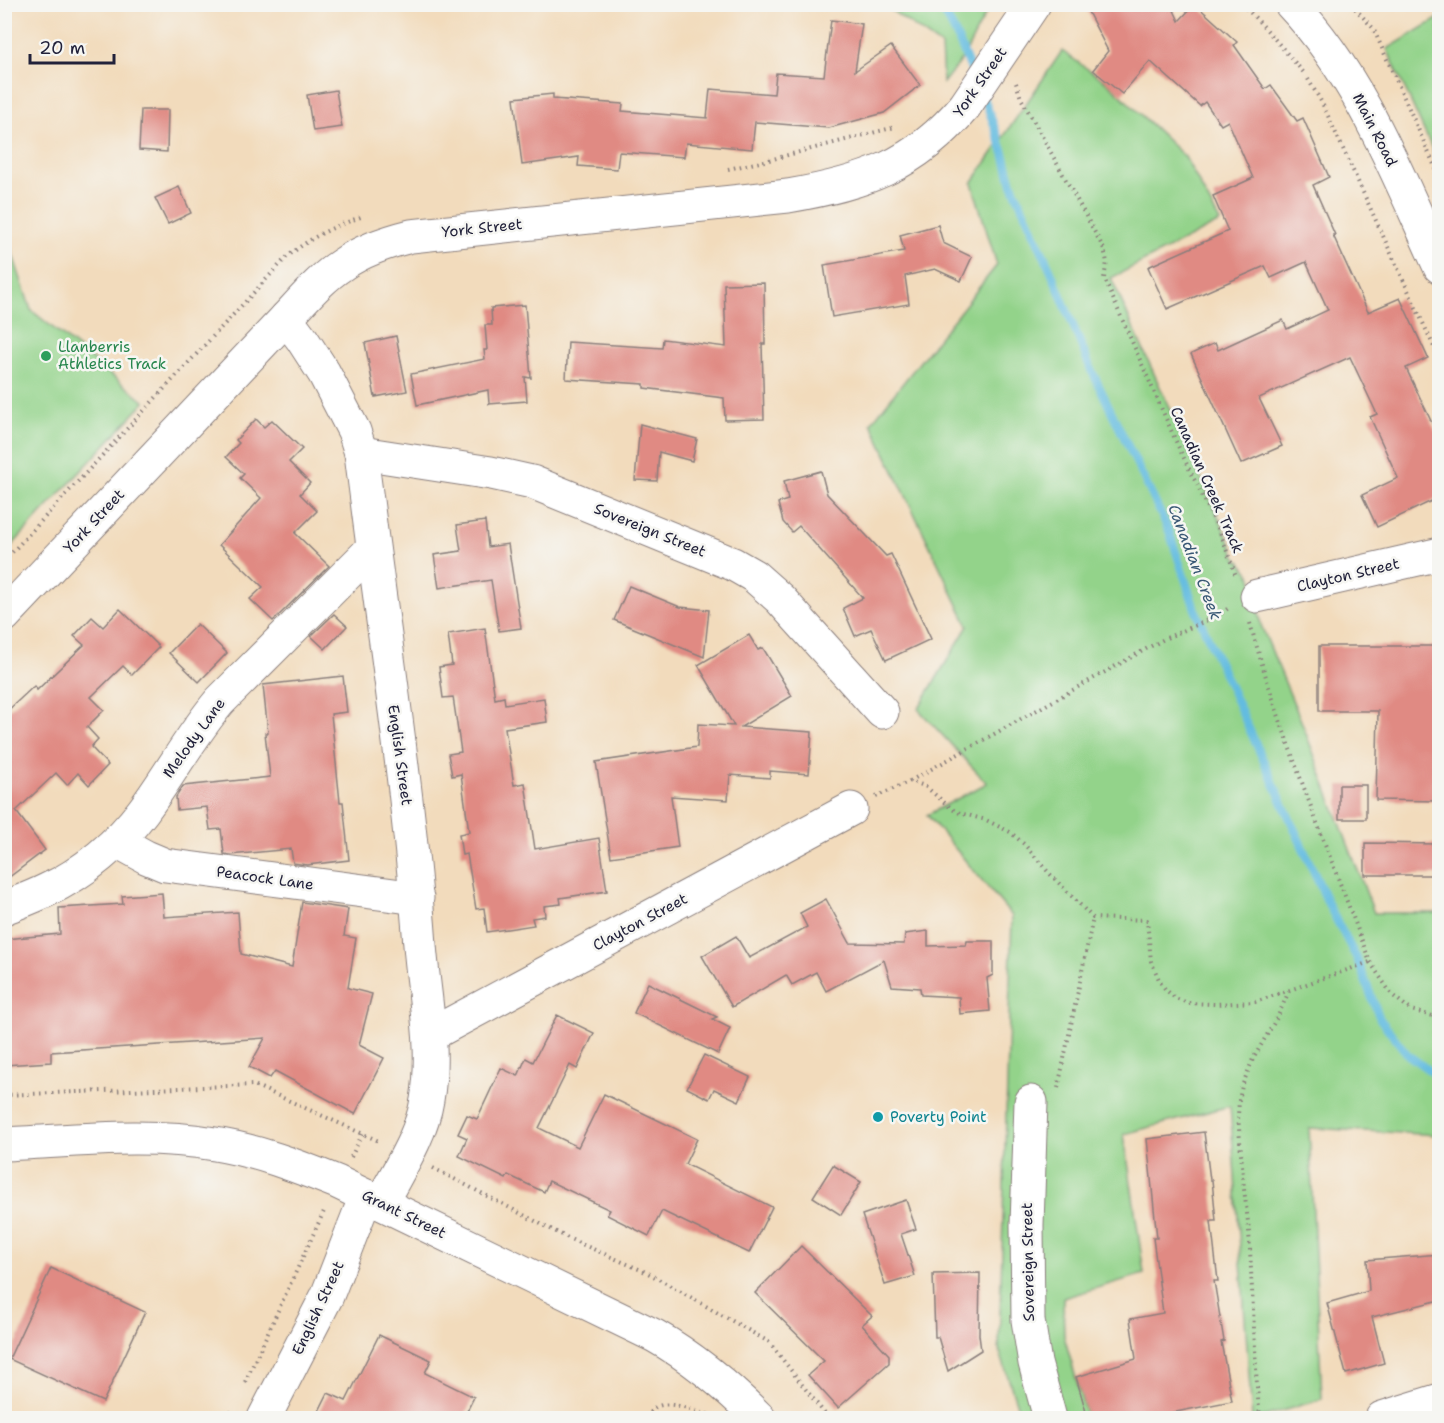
<svg xmlns="http://www.w3.org/2000/svg" width="1444" height="1423" font-family="'Shantell Sans',sans-serif">
<style>
.green{fill:#93d38a;stroke:#5a7a62;stroke-width:1.5}
.lines{fill:none;stroke-linecap:round;stroke-linejoin:round}
.stream{stroke:#63bce0;stroke-width:8}
.building{fill:#e08a83}
.minor-casing{stroke:#8a7e7c;stroke-width:35}
.major-casing{stroke:#8a7e7c;stroke-width:35}
.path{stroke:#8a7e7c;stroke-width:4;stroke-dasharray:1.5 4.5;stroke-linecap:butt}
.minor{stroke:#fff;stroke-width:33}
.major{stroke:#fff;stroke-width:33}
.leisure-dot{fill:#2e9e5b;stroke:#f6f6f2;stroke-width:2}
.culture-dot{fill:#0f9aa8;stroke:#f6f6f2;stroke-width:2}
.labels{text-anchor:middle;dominant-baseline:central;stroke-width:5;stroke-linejoin:round;paint-order:stroke}
.street-label{font-size:15px;fill:#22223b;stroke:#f6f6f2}
.leisure-label{font-size:15px;fill:#27864d;stroke:#f6f6f2;text-anchor:start}
.culture-label{font-size:15px;fill:#0d838f;stroke:#f6f6f2;text-anchor:start}
.water-label{font-size:16px;font-style:italic;fill:#395875;stroke:#f6f6f2}
</style>
<rect width="100%" height="100%" fill="#f6f6f2"/>
<filter id="ink" filterUnits="userSpaceOnUse"><feTurbulence type="fractalNoise" baseFrequency=".0167" numOctaves="2"/><feDisplacementMap in="SourceGraphic" scale="12" xChannelSelector="R" yChannelSelector="G"/><feConvolveMatrix kernelMatrix="1 2 1 2 8 2 1 2 1" color-interpolation-filters="sRGB"/></filter>
<filter id="wash" filterUnits="userSpaceOnUse"><feTurbulence type="fractalNoise" baseFrequency=".008" numOctaves="4" result="noise"/><feDisplacementMap in="SourceGraphic" scale="24" xChannelSelector="R" yChannelSelector="G"/><feGaussianBlur stdDeviation="1.35" result="paint"/><feColorMatrix in="noise" values="0 0 0 0 0 0 0 0 0 0 0 0 0 0 0 0 0 1.4 0 .05"/><feComposite in="paint" operator="in"/></filter>
<g filter="url(#wash)">
<rect width="100%" height="100%" fill="#f2dbbc"/>
<g class="green">
<path d="M 874,5 L 990,5 L 964,56 L 943,83 L 941,46 L 888,8 Z"/>
<path d="M 1439,18 L 1440,154 L 1435,155 L 1387,49 Z"/>
<path d="M 1062,51 L 1109,84 L 1185,157 L 1220,222 L 1111,278 L 1236,556 L 1252,577 L 1261,625 L 1302,723 L 1374,913 L 1439,913 L 1439,1135 L 1309,1128 L 1322,1399 L 1259,1418 L 1252,1418 L 1230,1106 L 1124,1134 L 1144,1274 L 1063,1298 L 1064,1336 L 1087,1418 L 1021,1418 L 999,1349 L 1012,916 L 927,815 L 987,783 L 918,709 L 968,626 L 871,423 L 997,265 L 972,183 Z"/>
<path d="M 5,231 L 31,310 L 145,402 L 5,553 Z"/>
</g>
<g class="lines">
<g class="stream">
<path d="M 937,4 C 954,23 964,56 975,78"/>
<path d="M 983,95 L 1004,153 L 1012,184 L 1051,271 L 1090,367 L 1169,531 L 1195,609 L 1331,910 L 1357,959 L 1380,1019 L 1408,1055 L 1440,1078"/>
</g>
</g>
<g id="blocks">
<g class="building">
<path d="M 1084,4 L 1171,4 L 1179,21 L 1195,4 L 1237,42 L 1234,45 L 1265,89 L 1271,85 L 1297,121 L 1303,118 L 1329,177 L 1313,185 L 1335,235 L 1333,235 L 1368,312 L 1400,298 L 1428,358 L 1406,368 L 1440,440 L 1440,497 L 1377,527 L 1362,495 L 1398,478 L 1370,417 L 1377,414 L 1350,357 L 1259,398 L 1282,446 L 1241,464 L 1191,354 L 1215,343 L 1218,350 L 1283,320 L 1287,329 L 1328,310 L 1306,262 L 1271,278 L 1265,266 L 1167,309 L 1148,267 L 1228,231 L 1213,196 L 1253,178 L 1228,121 L 1221,125 L 1205,102 L 1200,106 L 1150,61 L 1122,94 L 1093,70 L 1108,51 Z"/>
<path d="M 831,20 L 862,24 L 855,71 L 891,46 L 920,85 L 884,113 L 829,128 L 755,122 L 752,149 L 686,143 L 684,157 L 619,152 L 617,169 L 578,166 L 579,157 L 522,165 L 514,98 L 553,94 L 553,99 L 623,104 L 622,111 L 707,118 L 710,89 L 774,94 L 776,73 L 824,76 Z"/>
<path d="M 336,90 L 342,127 L 313,131 L 307,95 Z"/>
<path d="M 141,110 L 168,110 L 167,152 L 139,150 Z"/>
<path d="M 179,187 L 191,213 L 168,224 L 155,198 Z"/>
<path d="M 938,225 L 943,243 L 972,257 L 961,281 L 935,269 L 905,276 L 909,304 L 832,317 L 824,265 L 904,251 L 900,235 Z"/>
<path d="M 764,283 L 765,344 L 762,344 L 764,419 L 725,420 L 724,398 L 644,388 L 644,384 L 566,379 L 568,342 L 662,348 L 663,339 L 726,347 L 724,284 Z"/>
<path d="M 525,305 L 531,378 L 525,377 L 527,401 L 489,404 L 488,390 L 417,405 L 411,374 L 485,359 L 484,350 L 487,350 L 485,325 L 492,325 L 491,308 Z"/>
<path d="M 396,336 L 407,391 L 375,397 L 365,343 Z"/>
<path d="M 256,419 L 264,427 L 272,420 L 302,449 L 289,462 L 310,483 L 300,494 L 317,511 L 295,533 L 329,566 L 273,621 L 250,599 L 263,587 L 219,545 L 261,498 L 240,478 L 244,474 L 226,457 L 239,443 L 236,440 Z"/>
<path d="M 640,424 L 697,439 L 692,461 L 659,452 L 657,481 L 635,480 Z"/>
<path d="M 821,471 L 827,494 L 886,556 L 891,554 L 931,639 L 886,660 L 871,629 L 855,636 L 843,608 L 863,598 L 799,526 L 792,532 L 783,522 L 778,503 L 788,500 L 784,481 Z"/>
<path d="M 485,521 L 488,547 L 508,544 L 521,628 L 499,631 L 491,580 L 439,588 L 434,555 L 461,551 L 457,525 Z"/>
<path d="M 629,586 L 680,607 L 709,610 L 704,657 L 614,620 Z"/>
<path d="M 120,609 L 159,647 L 132,675 L 123,666 L 91,697 L 104,710 L 87,727 L 98,739 L 91,747 L 108,765 L 89,785 L 78,773 L 67,785 L 56,773 L 16,811 L 45,850 L 4,881 L 4,714 L 34,686 L 37,690 L 84,645 L 74,636 L 92,617 L 103,627 Z"/>
<path d="M 334,614 L 347,626 L 325,649 L 311,636 Z"/>
<path d="M 197,624 L 227,653 L 199,682 L 169,653 Z"/>
<path d="M 485,628 L 495,699 L 504,697 L 505,704 L 544,698 L 547,722 L 505,728 L 514,785 L 525,783 L 535,849 L 599,838 L 607,891 L 560,898 L 561,904 L 544,906 L 545,916 L 532,918 L 534,925 L 487,932 L 484,908 L 476,909 L 467,854 L 462,855 L 459,834 L 469,832 L 461,774 L 452,776 L 448,754 L 461,752 L 453,697 L 443,698 L 439,667 L 452,665 L 448,634 Z"/>
<path d="M 749,635 L 758,650 L 763,648 L 792,696 L 741,727 L 812,732 L 809,774 L 770,771 L 770,778 L 730,775 L 728,800 L 671,796 L 678,847 L 611,857 L 596,762 L 697,747 L 698,724 L 734,726 L 698,665 Z"/>
<path d="M 1319,646 L 1440,646 L 1440,801 L 1376,800 L 1378,711 L 1319,711 Z"/>
<path d="M 343,676 L 347,712 L 331,714 L 340,802 L 343,802 L 349,860 L 307,865 L 293,863 L 291,849 L 230,855 L 224,854 L 221,829 L 210,830 L 207,807 L 177,810 L 176,797 L 183,786 L 270,777 L 265,733 L 268,733 L 263,685 Z"/>
<rect x="1339" y="785" width="27" height="34"/>
<path d="M 1365,843 L 1440,844 L 1440,875 L 1365,875 Z"/>
<path d="M 162,893 L 164,917 L 238,912 L 241,954 L 292,967 L 302,902 L 348,909 L 344,936 L 356,938 L 348,988 L 372,994 L 359,1045 L 384,1058 L 355,1114 L 275,1071 L 270,1078 L 249,1067 L 265,1038 L 51,1052 L 51,1062 L 4,1065 L 4,939 L 60,934 L 59,908 L 123,904 L 122,896 Z"/>
<path d="M 826,899 L 850,943 L 904,944 L 905,934 L 928,931 L 928,946 L 966,945 L 967,941 L 993,941 L 993,975 L 987,978 L 990,1011 L 960,1014 L 959,997 L 921,995 L 920,988 L 892,986 L 884,960 L 826,991 L 816,972 L 792,985 L 786,975 L 732,1007 L 702,956 L 736,936 L 749,958 L 807,927 L 800,913 Z"/>
<path d="M 648,983 L 717,1017 L 712,1019 L 730,1028 L 718,1054 L 634,1013 Z"/>
<path d="M 557,1015 L 594,1033 L 577,1069 L 570,1065 L 539,1128 L 578,1147 L 604,1094 L 697,1139 L 685,1164 L 772,1207 L 749,1253 L 662,1211 L 649,1236 L 607,1215 L 610,1210 L 549,1181 L 544,1192 L 508,1175 L 506,1179 L 459,1156 L 467,1138 L 458,1134 L 467,1115 L 477,1119 L 501,1068 L 518,1076 L 526,1058 L 533,1062 Z"/>
<path d="M 704,1055 L 750,1077 L 739,1101 L 714,1089 L 709,1099 L 687,1088 Z"/>
<path d="M 1204,1132 L 1210,1180 L 1212,1180 L 1216,1221 L 1211,1221 L 1218,1281 L 1214,1281 L 1224,1341 L 1221,1342 L 1232,1401 L 1140,1419 L 1088,1419 L 1076,1377 L 1136,1359 L 1130,1319 L 1163,1313 L 1153,1238 L 1157,1238 L 1147,1139 Z"/>
<path d="M 833,1165 L 861,1182 L 841,1215 L 813,1197 Z"/>
<path d="M 906,1200 L 916,1229 L 901,1234 L 915,1276 L 885,1285 L 862,1215 Z"/>
<path d="M 801,1246 L 872,1316 L 862,1325 L 889,1355 L 889,1363 L 838,1408 L 808,1375 L 824,1361 L 755,1293 Z"/>
<path d="M 1440,1254 L 1440,1300 L 1372,1317 L 1384,1363 L 1346,1374 L 1327,1303 L 1369,1291 L 1367,1260 Z"/>
<path d="M 51,1268 L 145,1312 L 103,1402 L 9,1359 Z"/>
<path d="M 980,1273 L 979,1335 L 981,1350 L 948,1371 L 938,1337 L 935,1337 L 933,1274 Z"/>
<path d="M 379,1335 L 431,1360 L 425,1373 L 474,1397 L 463,1419 L 315,1419 L 328,1393 L 346,1401 Z"/>
</g>
</g>
</g>
<g filter="url(#ink)">
<use href="#blocks" fill-opacity="0" stroke="#8a7e7c" stroke-width="1.5"/>
<g class="lines">
<defs>
<g id="minor">
<path d="M 286,318 L 302,339 L 324,373 L 354,431 L 361,453 C 381,617 408,781 420,945 C 424,997 436,1048 427,1100 C 421,1137 398,1170 381,1203"/>
<path d="M 361,453 L 491,473 L 532,482 L 733,564 L 754,576 L 780,599 L 882,712"/>
<path d="M 1257,596 L 1440,554"/>
<path d="M 4,616 L 286,318 C 303,300 321,278 343,264 C 363,250 387,242 411,236 L 788,196 C 863,183 914,167 965,106 L 1034,4"/>
<path d="M 117,841 L 146,857 L 165,865 L 417,898"/>
<path d="M 4,908 C 19,902 33,897 47,890 C 84,873 119,843 143,811 C 170,775 191,735 220,701 L 372,549"/>
<path d="M 430,1035 L 851,809"/>
<path d="M 1031,1102 L 1027,1225 L 1028,1320 L 1035,1363 L 1050,1418"/>
<path d="M 264,1418 L 327,1296 L 366,1196"/>
<path d="M 1382,1418 L 1440,1400"/>
</g>
<g id="major">
<path d="M 1291,4 C 1361,78 1398,176 1440,267"/>
<path d="M 4,1144 C 73,1141 147,1132 215,1144 C 258,1151 297,1166 337,1182 L 655,1336 C 694,1358 728,1387 759,1418"/>
</g>
</defs>
<use href="#minor" class="minor-casing"/>
<use href="#major" class="major-casing"/>
<g class="path">
<path d="M 1242,4 L 1266,29 L 1304,73"/>
<path d="M 1351,4 L 1373,28 L 1440,178"/>
<path d="M 1308,79 L 1322,103 L 1440,360"/>
<path d="M 1016,83 L 1021,98 L 1104,249 L 1107,262 L 1104,278 L 1178,446 L 1220,532 L 1236,576"/>
<path d="M 728,169 L 769,160 L 895,127"/>
<path d="M 4,561 L 285,259 C 308,238 334,226 364,216"/>
<path d="M 1250,623 C 1282,739 1328,850 1370,962 L 1392,995 L 1411,1010 L 1440,1018"/>
<path d="M 910,781 L 1164,639 L 1219,615 L 1230,607"/>
<path d="M 876,797 L 910,781 L 925,786 L 952,809 L 960,813 L 986,820 L 1010,832 L 1024,844 L 1050,874 L 1093,918 L 1147,920 L 1151,961 L 1160,982 L 1166,990 L 1175,998 L 1188,1003 L 1216,1004 L 1255,1002 L 1370,962"/>
<path d="M 1058,1088 L 1093,918"/>
<path d="M 4,1095 L 254,1085 L 381,1142"/>
<path d="M 351,1157 L 363,1133"/>
<path d="M 433,1168 L 570,1239 L 648,1273 L 769,1342 L 828,1418"/>
<path d="M 245,1382 L 325,1209"/>
<path d="M 650,1412 C 663,1396 690,1410 707,1414 L 710,1418"/>
<path d="M 229,1418 L 233,1408"/>
<path d="M 1260,1418 L 1257,1388 L 1249,1230 L 1244,1189 L 1238,1116 L 1239,1100 L 1242,1086 L 1253,1059 L 1278,1016 L 1289,991"/>
</g>
<use href="#minor" class="minor"/>
<use href="#major" class="major"/>
</g>
</g>
<circle class="leisure-dot" cx="46" cy="356" r="6"/>
<circle class="culture-dot" cx="878" cy="1117" r="6"/>
<g class="labels">
<g class="street-label">
<text transform="translate(980 82) rotate(-55)">York Street</text>
<text transform="translate(1375 130) rotate(63)">Main Road</text>
<text transform="translate(482 228) rotate(-6)">York Street</text>
<text transform="translate(1207 480) rotate(66)">Canadian Creek Track</text>
<text transform="translate(94 521) rotate(-47)">York Street</text>
<text transform="translate(650 530) rotate(22)">Sovereign Street</text>
<text transform="translate(1348 575) rotate(-13)">Clayton Street</text>
<text transform="translate(194 738) rotate(-54)">Melody Lane</text>
<text transform="translate(400 755) rotate(82)">English Street</text>
<text transform="translate(265 878) rotate(8)">Peacock Lane</text>
<text transform="translate(640 922) rotate(-28)">Clayton Street</text>
<text transform="translate(404 1214) rotate(26)">Grant Street</text>
<text transform="translate(1028 1262) rotate(-91)">Sovereign Street</text>
<text transform="translate(318 1308) rotate(-65)">English Street</text>
</g>
<g class="leisure-label">
<text x="58" y="347">Llanberris<tspan x="58" dy="17">Athletics Track</tspan></text>
</g>
<g class="culture-label">
<text x="890" y="1117">Poverty Point</text>
</g>
<g class="water-label">
<text transform="translate(1195 562) rotate(69)">Canadian Creek</text>
</g>
</g>
<rect width="1444" height="1423" fill="none" stroke="#f6f6f2" stroke-width="24"/>
<path d="M30 54v9h84v-9" fill="none" stroke="#22223b" stroke-width="3"/>
<text x="39" y="54" font-size="18" fill="#22223b" stroke="#f6f6f2" stroke-width="4.5" paint-order="stroke">20 m</text>
</svg>
